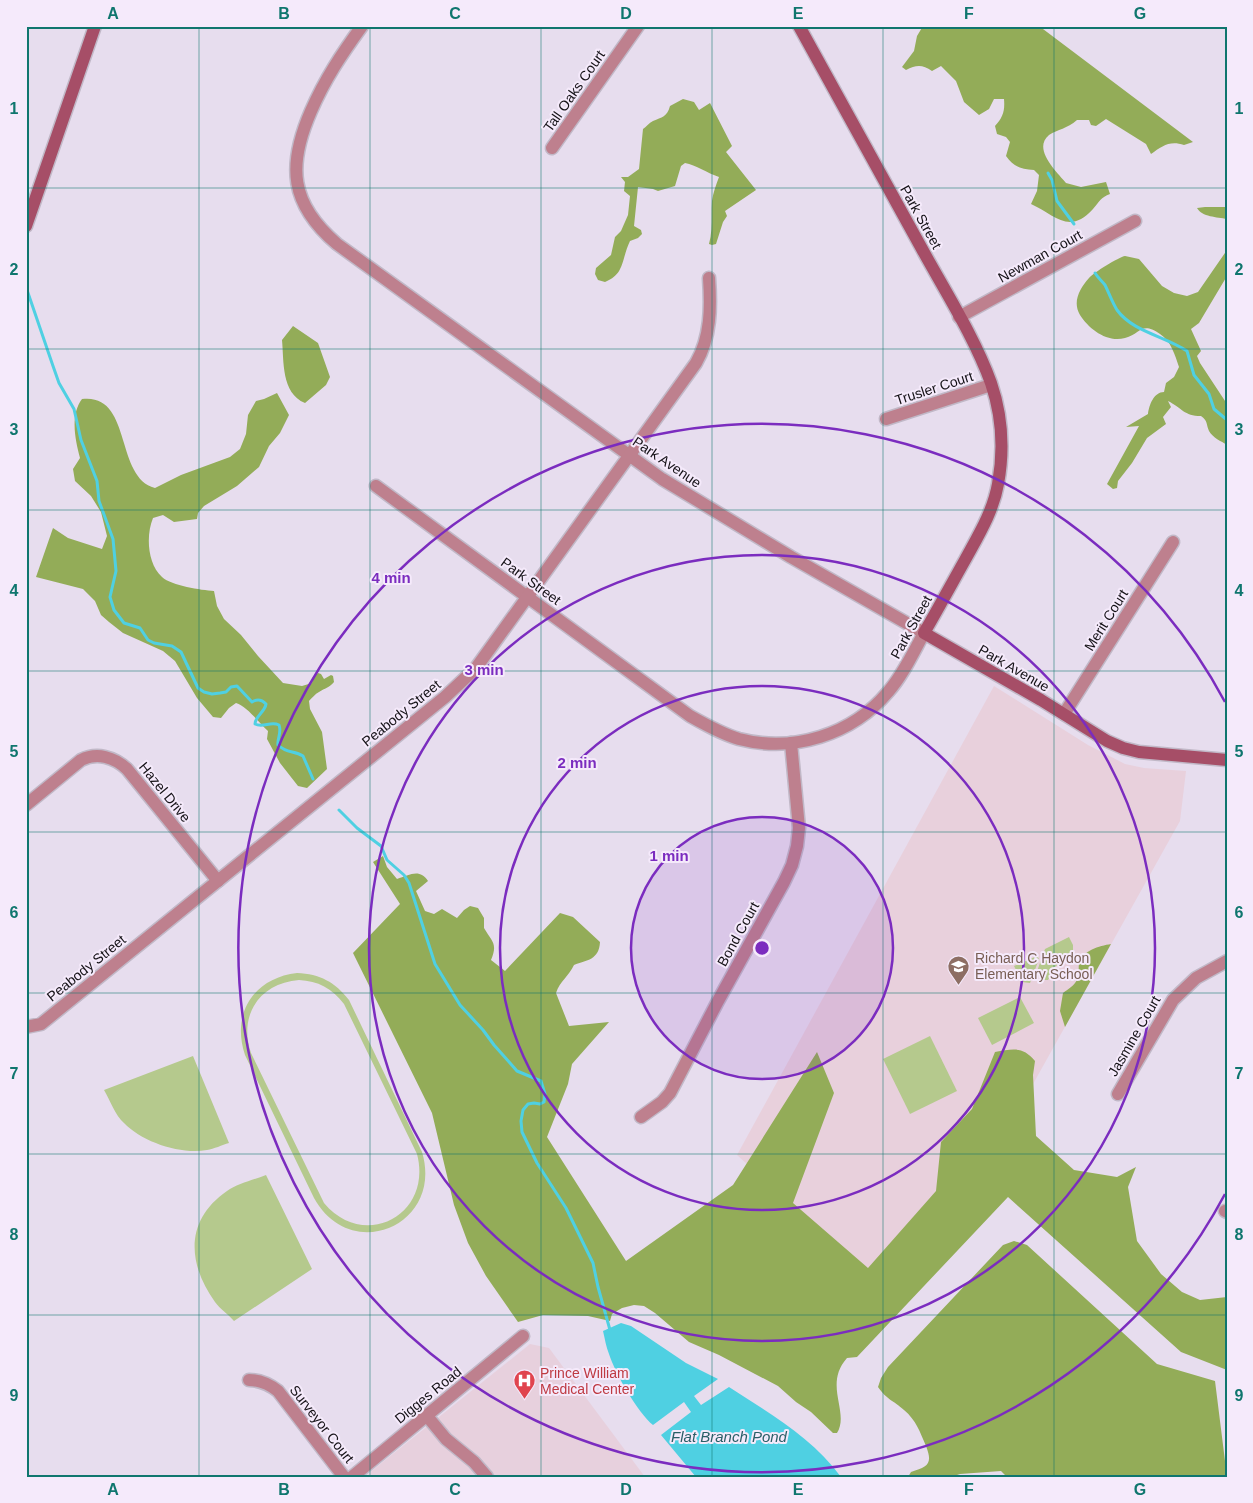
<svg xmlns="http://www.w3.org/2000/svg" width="1253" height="1503" font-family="Arial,sans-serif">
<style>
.education{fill:#e8d0dc}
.medical{fill:#e7d0dd}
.green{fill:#b5c98d;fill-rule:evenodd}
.forest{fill:#93ac58}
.water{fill:#4fd0e2}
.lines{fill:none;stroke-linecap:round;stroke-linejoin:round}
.stream{stroke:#4fd0e2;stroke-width:3}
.street-casing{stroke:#c1b8c7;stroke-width:15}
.secondary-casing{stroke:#c1b8c7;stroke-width:15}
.street{stroke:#be808e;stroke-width:12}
.secondary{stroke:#a64e67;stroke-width:12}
.grid{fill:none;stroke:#0f766e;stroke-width:1;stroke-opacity:0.55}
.ring{fill:none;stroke:#7b2cbf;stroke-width:2.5}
.labels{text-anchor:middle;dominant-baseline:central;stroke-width:4;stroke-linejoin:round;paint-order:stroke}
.street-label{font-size:14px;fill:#141116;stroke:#f5eafb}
.education-label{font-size:14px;fill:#785e54;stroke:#f5eafb;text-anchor:start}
.health-label{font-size:14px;fill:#be3a42;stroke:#f5eafb;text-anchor:start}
.water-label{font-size:15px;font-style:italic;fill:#2a5f67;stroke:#f5eafb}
.centre{fill:#7b2cbf;stroke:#f5eafb;stroke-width:2.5}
.ring-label{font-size:15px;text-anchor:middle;font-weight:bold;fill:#7b2cbf;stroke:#f5eafb;stroke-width:4;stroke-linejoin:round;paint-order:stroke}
.neatline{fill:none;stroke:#0f766e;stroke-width:2}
.grid-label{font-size:16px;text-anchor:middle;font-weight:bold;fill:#0f766e}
</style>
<rect width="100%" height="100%" fill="#e7ddee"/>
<path class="education" d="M 994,686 L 1088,745 L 1125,764 L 1144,768 L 1186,771 L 1180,821 L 1000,1143 L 871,1277 L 737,1155 Z"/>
<path class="medical" d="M 530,1344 L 549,1348 L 645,1477 L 364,1477 Z"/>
<g class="green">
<path d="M 1069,937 L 1073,945 L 1073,951 L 1055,967 L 1048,980 L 1043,980 L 1036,974 L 1045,949 Z"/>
<path d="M 1037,956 L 1039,959 L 1030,983 L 1022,982 L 1014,966 Z"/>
<path d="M 297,973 C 320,974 335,982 349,1000 L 422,1152 C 444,1225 351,1265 314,1198 L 245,1055 C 231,1013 254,978 297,973 ZM 299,980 C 318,981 332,988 344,1004 L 417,1154 C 433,1215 364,1251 324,1203 L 251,1053 C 238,1015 260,983 299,980 Z"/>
<path d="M 1020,997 L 1034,1023 L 992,1045 L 978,1018 Z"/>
<path d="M 930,1036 L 957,1091 L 910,1114 L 883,1059 Z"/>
<path d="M 193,1056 L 229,1143 C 222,1145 214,1149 207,1150 C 181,1155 142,1142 124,1123 C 115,1115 110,1100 104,1090 Z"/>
<path d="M 266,1175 L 312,1269 L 234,1321 C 228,1314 220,1309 215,1302 C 187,1263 185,1220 227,1191 C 237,1184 253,1180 266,1175 Z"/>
</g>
<g class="forest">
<path d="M 923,26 L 1039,26 L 1193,142 L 1184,145 C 1170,140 1162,146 1151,154 L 1146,144 L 1106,119 L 1096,126 L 1091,125 L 1089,120 L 1077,120 C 1067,129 1058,129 1049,135 C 1032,149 1057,172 1066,183 L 1081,187 L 1106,182 L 1110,194 C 1101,197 1099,202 1093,209 C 1069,236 1054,214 1031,204 L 1037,191 L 1039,175 L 1034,170 C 1021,169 1014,167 1006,156 L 1010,142 L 1006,137 L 997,134 L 995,126 C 1003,117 1005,111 1004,99 L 994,99 L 989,109 L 979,115 L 964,102 L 956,81 L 941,66 L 932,71 C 922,64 916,65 906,70 L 902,67 L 914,51 L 917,36 Z"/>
<path d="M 683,99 L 694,102 L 699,110 L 710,103 L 732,146 L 726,152 L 756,190 L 725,211 L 727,216 L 723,222 L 716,244 L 712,245 L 709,244 C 713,230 711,215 712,201 C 713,193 716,185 719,177 C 707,173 696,165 685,163 L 681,166 L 675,186 L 658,191 L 653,189 L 638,187 L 634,226 L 641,230 L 642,234 L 638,238 L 630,241 C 621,260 625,274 605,282 L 598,280 L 595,274 L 596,268 L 611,255 L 615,237 L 621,231 L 628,215 L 630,196 L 624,191 L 625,182 L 621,177 L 628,177 L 639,169 L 643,129 C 646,127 649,123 653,121 C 662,117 667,117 670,106 Z"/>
<path d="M 1205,207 L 1227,207 L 1227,219 C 1217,217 1202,217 1197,208 Z"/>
<path d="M 1227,250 L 1227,276 L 1199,323 L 1191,329 L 1201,351 L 1197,356 L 1200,363 L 1227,404 L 1227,445 C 1221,441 1213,438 1209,431 C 1206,424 1208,421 1201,416 C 1184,416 1182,408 1168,401 L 1171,407 L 1163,417 L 1166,424 L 1147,438 L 1132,463 L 1118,481 L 1117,488 L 1113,489 L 1107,484 L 1139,426 L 1126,427 L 1148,414 C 1149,405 1154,392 1164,392 L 1166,383 L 1174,377 L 1179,367 C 1175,355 1171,341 1160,334 C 1141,321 1141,334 1125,338 C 1107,343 1089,329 1080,315 C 1072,302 1080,288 1089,278 C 1093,273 1119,257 1125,256 L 1139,259 L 1162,286 L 1174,293 L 1187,296 L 1198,292 Z"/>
<path d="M 293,326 L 318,343 L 330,377 L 326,385 L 305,403 C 281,393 284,361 282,340 Z"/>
<path d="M 277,393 L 289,415 L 280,433 L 269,446 L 259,467 L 237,486 L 204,506 L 198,513 L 197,519 L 174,522 L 163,515 L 153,518 C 146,535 147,563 162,577 C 172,586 201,590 214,591 L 217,606 L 224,619 L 241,635 L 258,656 L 283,683 L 302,686 L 312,683 L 313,677 L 318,673 L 321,674 L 324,679 L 331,675 L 333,676 L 334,682 C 329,688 325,688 319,692 C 315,694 312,698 309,701 L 310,709 L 322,732 L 327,769 L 307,788 L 298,786 L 280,763 L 267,739 L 268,731 C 258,722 248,707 236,703 L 229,708 L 221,718 L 213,717 L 197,698 L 175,661 L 163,651 L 123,633 L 109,622 L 101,615 L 95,601 L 83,589 L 36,577 L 53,528 L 68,538 L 102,549 L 107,536 L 101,512 L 91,496 L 75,481 L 73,469 L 80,458 C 75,439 70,415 82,399 C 133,393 114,477 155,488 L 181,475 L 230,457 L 240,449 L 246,434 L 248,415 L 256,401 L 264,399 Z"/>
<path d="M 383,856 L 387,867 L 397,879 C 409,875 420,868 428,881 L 416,891 L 425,911 L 434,914 L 442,909 L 457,918 L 464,910 L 470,906 L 478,908 L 484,918 L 484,928 C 492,942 498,943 491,960 L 505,971 L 560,913 L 573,917 L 600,942 C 599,960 587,960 574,965 C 569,976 560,981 556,993 L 569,1026 L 609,1022 L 572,1064 L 568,1084 L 547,1137 L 626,1261 L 733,1185 L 817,1052 L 834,1093 L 793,1203 L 868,1268 L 936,1191 L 941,1142 L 972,1109 L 995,1052 C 1013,1049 1023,1046 1035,1061 L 1033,1075 L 1036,1136 L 1074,1170 L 1117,1177 L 1136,1167 L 1128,1187 L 1137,1241 L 1161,1274 L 1182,1292 L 1200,1300 L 1227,1297 L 1227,1370 L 1181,1352 L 1008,1197 L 857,1357 L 847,1358 C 823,1385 850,1412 837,1433 L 833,1433 L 811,1412 L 796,1402 L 778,1386 L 719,1355 L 689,1342 L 655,1313 L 644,1306 L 634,1305 L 622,1308 L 612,1314 L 610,1321 L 588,1316 L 543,1315 L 518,1322 L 486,1276 L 468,1243 L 454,1205 L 432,1113 L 353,953 L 400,904 L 373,862 Z"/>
<path d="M 1111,944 L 1065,1027 L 1060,1011 L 1063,993 C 1068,989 1074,986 1077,980 C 1080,975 1078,969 1079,964 C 1083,950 1099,946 1111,944 Z"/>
<path d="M 1014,1241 L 1027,1245 L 1157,1364 L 1215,1381 L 1227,1477 L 1007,1477 L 1001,1471 L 960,1474 L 951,1477 L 908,1477 L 911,1472 C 928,1467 933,1464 926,1446 C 920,1432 916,1420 904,1410 C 893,1400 887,1400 878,1387 L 881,1378 L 888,1367 L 1003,1245 Z"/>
</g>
<path class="water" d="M 621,1323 L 631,1326 L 686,1363 L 718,1379 L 694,1396 L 701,1405 L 729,1387 C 769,1413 812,1437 841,1477 L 696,1477 L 661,1435 L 691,1412 L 684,1402 L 653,1425 C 638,1413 615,1373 609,1354 C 606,1347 605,1339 603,1331 Z"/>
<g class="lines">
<g class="stream">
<path d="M 1048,173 L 1052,180 L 1057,201 L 1074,224"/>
<path d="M 1095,273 C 1098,278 1102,281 1105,285 C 1109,293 1112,302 1117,310 C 1133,332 1165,336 1187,351 L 1194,375 L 1209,394 L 1214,409 L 1227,420"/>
<path d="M 26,287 L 53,366 L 59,383 L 74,409 L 81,440 L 97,481 L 99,501 L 113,539 L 116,571 L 110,597 L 114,610 L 124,623 L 140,628 L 148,640 L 154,643 L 172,646 L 181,652 L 198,688 L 204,692 L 212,694 L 220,693 L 226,692 L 231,687 L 237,686 L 252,702 C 257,699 261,699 266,704 C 265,712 255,716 255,724 C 263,728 271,721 279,725 C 282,733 277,738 278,745 C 287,754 294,750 303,756 L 313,779"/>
<path d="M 339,810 L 357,828 L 381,846 L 387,860 L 404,875 L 409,883 L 435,964 L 460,1005 L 483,1030 L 494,1045 L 517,1071 L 541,1081 L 545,1094 L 544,1102 L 540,1104 L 534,1103 L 528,1104 L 523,1110 L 521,1121 L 522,1132 L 537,1163 L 566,1208 L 593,1263 L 598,1287 L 610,1330"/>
</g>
<defs>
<g id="street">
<path d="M 362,26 C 341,55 325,79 311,111 C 287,166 290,204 337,244 L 662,479 L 791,557 L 924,633 C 913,653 903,675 888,692 C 852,735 793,753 739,739 C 722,734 706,725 690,716 L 376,486"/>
<path d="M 552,148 L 638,26"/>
<path d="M 959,317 L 1135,221"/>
<path d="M 886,419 L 991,385"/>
<path d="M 1064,714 L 1173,542"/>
<path d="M 26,805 L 81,760 C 97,752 114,757 127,769 L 218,881"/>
<path d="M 26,1027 L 41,1024 L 445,697 L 476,668 L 696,363 C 711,337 711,307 709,278"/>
<path d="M 1118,1094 L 1173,1000 L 1196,978 L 1227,961"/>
<path d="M 641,1117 L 662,1102 L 670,1093 L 718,1001 L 784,882 L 792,865 L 797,846 L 799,828 L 791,743"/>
<path d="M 1225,1211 L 1227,1212"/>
<path d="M 249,1380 C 260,1380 269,1384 278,1391 L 344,1477"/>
<path d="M 427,1416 L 446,1439 L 474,1462 L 487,1477"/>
<path d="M 352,1477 L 523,1336"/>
</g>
<g id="secondary">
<path d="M 799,26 C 840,100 881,174 922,249 C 945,291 975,338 991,383 C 1002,415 1004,451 998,484 C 993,512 978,536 965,560 C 951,585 938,609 924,633 L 1041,700 L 1107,741 L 1123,748 L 1139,752 L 1227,760"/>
<path d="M 26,226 L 95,26"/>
</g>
</defs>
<use href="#street" class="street-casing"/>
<use href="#secondary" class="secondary-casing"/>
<use href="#street" class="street"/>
<use href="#secondary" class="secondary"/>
</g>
<path class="grid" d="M 199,26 L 199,1477M 370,26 L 370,1477M 541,26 L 541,1477M 712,26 L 712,1477M 883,26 L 883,1477M 1054,26 L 1054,1477M 26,188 L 1227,188M 26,349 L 1227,349M 26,510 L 1227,510M 26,671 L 1227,671M 26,832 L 1227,832M 26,993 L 1227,993M 26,1154 L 1227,1154M 26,1315 L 1227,1315"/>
<circle cx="762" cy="948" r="131" fill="#7b2cbf" fill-opacity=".12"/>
<g class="ring">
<circle cx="762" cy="948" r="131"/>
<circle cx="762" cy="948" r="262"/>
<circle cx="762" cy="948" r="393"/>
<path d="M1225 1194A524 524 0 1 1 1225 702"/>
</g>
<defs>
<symbol id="school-pin" viewBox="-11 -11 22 30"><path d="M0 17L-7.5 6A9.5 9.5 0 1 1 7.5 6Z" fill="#8d6e63" stroke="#f5eafb"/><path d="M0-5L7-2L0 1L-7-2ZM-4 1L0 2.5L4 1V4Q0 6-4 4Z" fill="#fff"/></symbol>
<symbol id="hospital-pin" viewBox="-11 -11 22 30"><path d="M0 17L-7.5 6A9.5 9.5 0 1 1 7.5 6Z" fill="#e0444e" stroke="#f5eafb"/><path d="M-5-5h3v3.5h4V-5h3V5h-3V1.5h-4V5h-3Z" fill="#fff"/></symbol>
</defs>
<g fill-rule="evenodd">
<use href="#school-pin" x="946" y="954" width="25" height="34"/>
<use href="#hospital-pin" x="512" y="1368" width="25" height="34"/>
</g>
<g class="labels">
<g class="street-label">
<text transform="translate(574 91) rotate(-55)">Tall Oaks Court</text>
<text transform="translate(921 217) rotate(61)">Park Street</text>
<text transform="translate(1040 256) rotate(-29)">Newman Court</text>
<text transform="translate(934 388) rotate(-18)">Trusler Court</text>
<text transform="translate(667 462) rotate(34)">Park Avenue</text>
<text transform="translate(531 581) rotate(36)">Park Street</text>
<text transform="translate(1106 620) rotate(-58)">Merit Court</text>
<text transform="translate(911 627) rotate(-61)">Park Street</text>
<text transform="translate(1014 668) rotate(30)">Park Avenue</text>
<text transform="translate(401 713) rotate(-39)">Peabody Street</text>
<text transform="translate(165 792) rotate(51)">Hazel Drive</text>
<text transform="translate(738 934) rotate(-61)">Bond Court</text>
<text transform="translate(86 968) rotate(-39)">Peabody Street</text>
<text transform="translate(1134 1036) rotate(-60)">Jasmine Court</text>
<text transform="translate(428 1395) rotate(-39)">Digges Road</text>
<text transform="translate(322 1424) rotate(52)">Surveyor Court</text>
</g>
<g class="education-label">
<text x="975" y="958">Richard C Haydon<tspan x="975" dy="16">Elementary School</tspan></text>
</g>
<g class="health-label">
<text x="540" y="1373">Prince William<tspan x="540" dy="16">Medical Center</tspan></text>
</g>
<g class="water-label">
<text x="729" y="1436">Flat Branch Pond</text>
</g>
</g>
<circle cx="762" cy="948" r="8" class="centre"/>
<g class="ring-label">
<text x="391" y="583">4 min</text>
<text x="484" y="675">3 min</text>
<text x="577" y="768">2 min</text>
<text x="669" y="861">1 min</text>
</g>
<rect width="1253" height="1503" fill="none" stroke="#f5eafb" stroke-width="55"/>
<rect x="28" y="28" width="1198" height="1448" class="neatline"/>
<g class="grid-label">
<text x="113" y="19">A</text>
<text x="284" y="19">B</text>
<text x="455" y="19">C</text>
<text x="626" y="19">D</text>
<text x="798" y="19">E</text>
<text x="969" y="19">F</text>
<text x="1140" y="19">G</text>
<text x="14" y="114">1</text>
<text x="1239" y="114">1</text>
<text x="14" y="275">2</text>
<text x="1239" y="275">2</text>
<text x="14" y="435">3</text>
<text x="1239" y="435">3</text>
<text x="14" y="596">4</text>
<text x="1239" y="596">4</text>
<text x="14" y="757">5</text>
<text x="1239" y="757">5</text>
<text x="14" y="918">6</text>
<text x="1239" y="918">6</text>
<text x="14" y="1079">7</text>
<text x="1239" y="1079">7</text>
<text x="14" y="1240">8</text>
<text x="1239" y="1240">8</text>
<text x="14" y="1401">9</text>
<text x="1239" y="1401">9</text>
<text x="113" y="1495">A</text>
<text x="284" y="1495">B</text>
<text x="455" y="1495">C</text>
<text x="626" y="1495">D</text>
<text x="798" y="1495">E</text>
<text x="969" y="1495">F</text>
<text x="1140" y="1495">G</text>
</g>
</svg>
